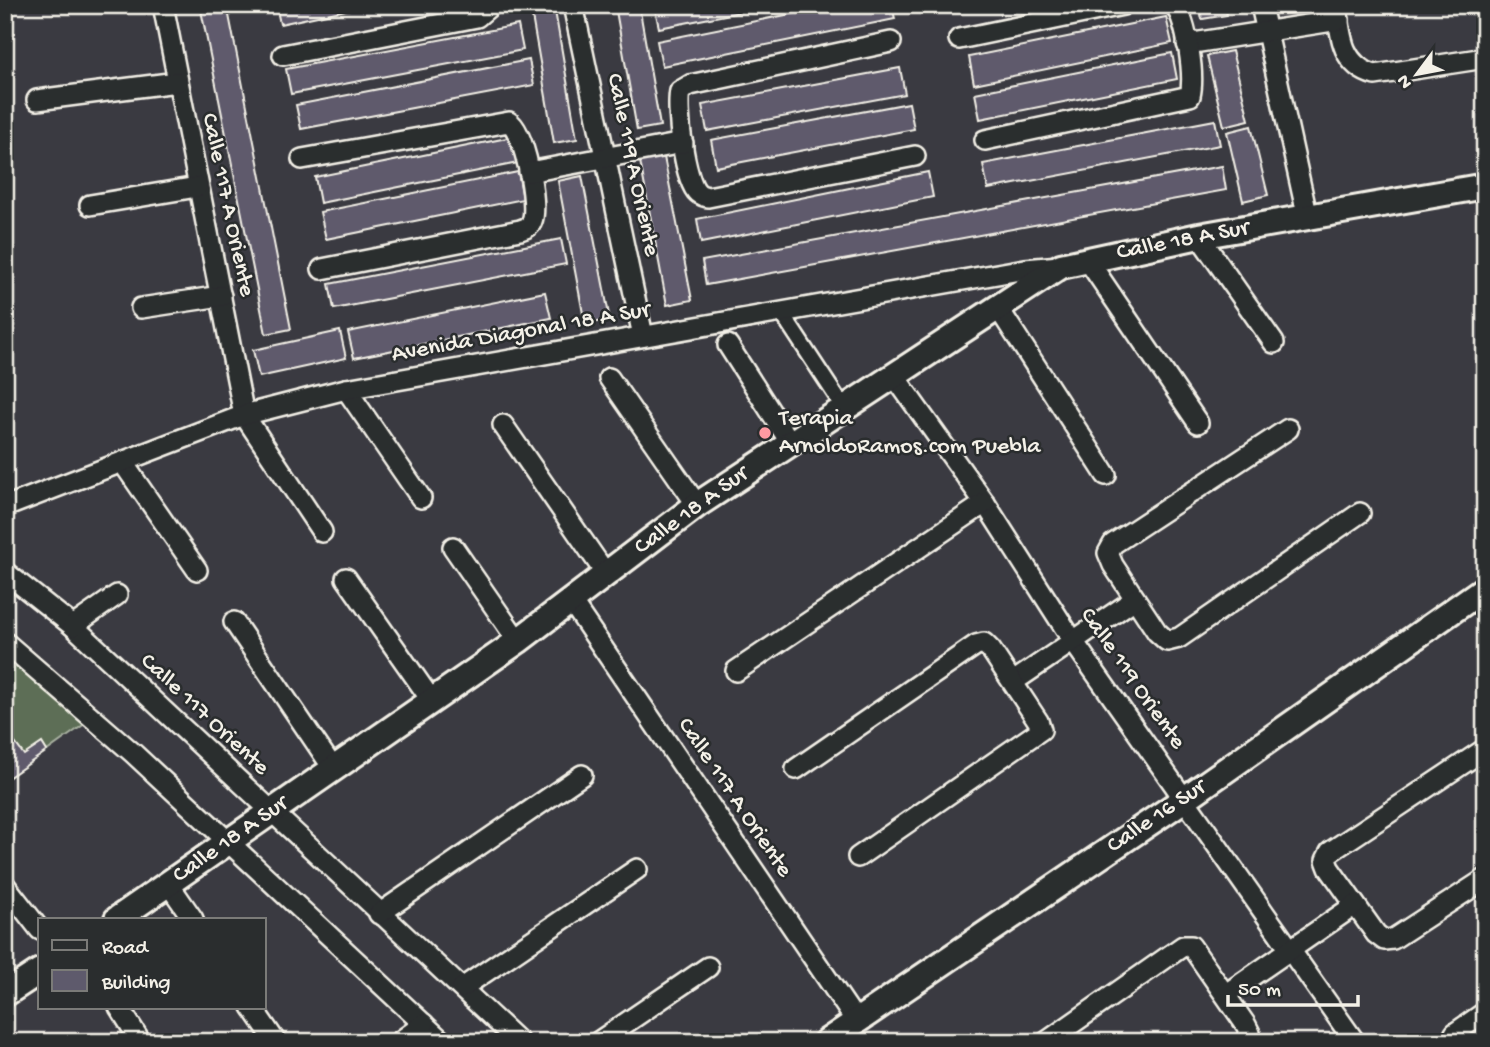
<svg xmlns="http://www.w3.org/2000/svg" width="1490" height="1047" font-family="'Gochi Hand',sans-serif">
<style>
.green{fill:#5d6e57;stroke:#a8b0a0;stroke-width:2}
.building{fill:#5e5a6c;stroke:#f4f1e8;stroke-width:2}
.lines{fill:none;stroke-linecap:round;stroke-linejoin:round}
.pedestrian-casing{stroke:#f4f1e8;stroke-width:19}
.minor-casing{stroke:#f4f1e8;stroke-width:24}
.tertiary-casing{stroke:#f4f1e8;stroke-width:30}
.pedestrian{stroke:#2a2d2e;stroke-width:14}
.minor{stroke:#2a2d2e;stroke-width:19}
.tertiary{stroke:#2a2d2e;stroke-width:24}
.poi-dot{fill:#ff9aa2;stroke:#2a2d2e;stroke-width:2.5}
.labels{text-anchor:middle;dominant-baseline:central;stroke-width:5;stroke-linejoin:round;paint-order:stroke}
.street-label{font-size:24px;fill:#f4f1e8;stroke:#2a2d2e}
.poi-label{font-size:24px;fill:#f4f1e8;stroke:#2a2d2e;text-anchor:start}
</style>
<rect width="100%" height="100%" fill="#3a3a41"/>
<filter id="ink" filterUnits="userSpaceOnUse"><feTurbulence type="fractalNoise" baseFrequency=".0143" numOctaves="2"/><feDisplacementMap in="SourceGraphic" scale="14" xChannelSelector="R" yChannelSelector="G"/><feConvolveMatrix kernelMatrix="1 2 1 2 8 2 1 2 1" color-interpolation-filters="sRGB"/></filter>
<g filter="url(#ink)">
<path class="green" d="M 5,643 L 93,718 L 47,751 L 24,755 L 15,743 L 5,750 Z"/>
<g class="building">
<path d="M 200,5 L 227,5 L 291,329 L 266,334 Z"/>
<path d="M 276,5 L 369,5 L 280,24 Z"/>
<path d="M 530,5 L 554,5 L 577,139 L 554,143 Z"/>
<path d="M 615,5 L 639,5 L 660,126 L 637,130 Z"/>
<path d="M 654,5 L 776,5 L 659,28 Z"/>
<path d="M 835,5 L 892,5 L 895,19 L 662,66 L 657,41 Z"/>
<path d="M 1199,5 L 1225,5 L 1227,15 L 1202,19 Z"/>
<path d="M 1166,17 L 1172,43 L 974,84 L 969,57 Z"/>
<path d="M 518,25 L 523,50 L 291,94 L 286,69 Z"/>
<path d="M 1232,51 L 1249,120 L 1224,126 L 1207,56 Z"/>
<path d="M 1172,53 L 1177,79 L 980,119 L 975,93 Z"/>
<path d="M 529,60 L 534,85 L 301,129 L 296,105 Z"/>
<path d="M 900,68 L 905,94 L 707,131 L 702,105 Z"/>
<path d="M 909,103 L 914,129 L 716,167 L 711,140 Z"/>
<path d="M 1215,120 L 1220,145 L 988,189 L 983,164 Z"/>
<path d="M 1251,126 L 1268,195 L 1243,201 L 1227,132 Z"/>
<path d="M 512,137 L 518,163 L 320,203 L 315,177 Z"/>
<path d="M 664,157 L 692,300 L 667,305 L 640,161 Z"/>
<path d="M 1222,166 L 1226,190 L 706,285 L 702,261 Z"/>
<path d="M 518,172 L 523,199 L 326,239 L 320,212 Z"/>
<path d="M 928,172 L 933,197 L 701,243 L 697,219 Z"/>
<path d="M 582,176 L 610,320 L 585,324 L 558,181 Z"/>
<path d="M 561,239 L 566,264 L 334,309 L 329,284 Z"/>
<path d="M 545,292 L 551,318 L 354,358 L 348,332 Z"/>
<path d="M 340,331 L 346,358 L 259,377 L 253,350 Z"/>
<path d="M 15,743 L 24,755 L 42,743 L 47,751 L 5,780 L 5,750 Z"/>
</g>
<g class="lines">
<defs>
<path id="pedestrian" d="M 781,312 L 844,408"/>
<g id="minor">
<path d="M 163,5 L 244,415 L 322,532"/>
<path d="M 573,5 L 643,336"/>
<path d="M 1261,5 L 1308,219"/>
<path d="M 1337,5 C 1340,36 1342,66 1375,75 L 1485,58"/>
<path d="M 959,39 L 1123,5"/>
<path d="M 891,42 L 690,85 L 680,91 C 676,108 684,181 698,193 C 700,195 706,197 708,197 L 915,156"/>
<path d="M 1187,44 L 1339,20"/>
<path d="M 283,55 L 477,17 L 491,5"/>
<path d="M 37,100 L 177,82"/>
<path d="M 985,140 L 1190,96 C 1195,75 1187,23 1175,5"/>
<path d="M 302,159 L 509,122 C 524,130 539,205 532,221 C 530,227 526,228 520,230 L 322,269"/>
<path d="M 529,172 L 683,143"/>
<path d="M 90,205 L 197,187"/>
<path d="M 1199,236 L 1274,343"/>
<path d="M 1087,259 L 1198,423"/>
<path d="M 997,306 L 1106,475"/>
<path d="M 141,308 L 221,296"/>
<path d="M 728,345 L 790,442"/>
<path d="M 895,377 L 985,503 L 1073,641 L 1355,1042"/>
<path d="M 609,378 L 697,505"/>
<path d="M 346,389 L 421,498"/>
<path d="M 503,425 L 606,574"/>
<path d="M 1288,429 L 1113,544 L 1108,553 L 1113,565 L 1157,632 L 1167,641 L 1179,638 L 1360,513"/>
<path d="M 123,463 L 197,570"/>
<path d="M 5,507 L 244,415 L 346,389 L 1025,269 L 1060,266"/>
<path d="M 453,547 L 518,641"/>
<path d="M 5,572 L 73,626 L 519,1042"/>
<path d="M 346,578 L 432,701"/>
<path d="M 571,601 L 856,1021"/>
<path d="M 234,622 L 333,768"/>
<path d="M 73,626 L 117,595"/>
<path d="M 5,642 L 133,753 L 443,1042"/>
<path d="M 736,671 L 985,503"/>
<path d="M 1013,682 L 1135,599"/>
<path d="M 1485,749 L 1330,852 L 1326,860 L 1329,868 L 1376,934 L 1384,940 L 1393,939 L 1485,879"/>
<path d="M 796,769 L 976,645 L 984,643 L 991,650 L 1038,721 L 1041,730 L 858,857"/>
<path d="M 168,883 L 193,919"/>
<path d="M 5,885 L 40,930"/>
<path d="M 379,914 L 582,775"/>
<path d="M 462,988 L 637,869"/>
<path d="M 1226,994 L 1355,905"/>
<path d="M 119,1007 L 141,1042"/>
<path d="M 252,1007 L 276,1042"/>
<path d="M 399,1042 L 424,1024"/>
<path d="M 598,1042 L 708,967"/>
<path d="M 1046,1042 L 1183,946 L 1191,946 L 1246,1025 L 1250,1033 L 1245,1042"/>
<path d="M 1451,1042 L 1455,1033 L 1485,1012"/>
</g>
<g id="tertiary">
<path d="M 117,919 L 518,641 L 697,505 L 1061,266 L 1199,236 L 1485,186"/>
<path d="M 5,994 L 40,971"/>
<path d="M 826,1042 L 1186,798 L 1485,588"/>
</g>
</defs>
<use href="#pedestrian" class="pedestrian-casing"/>
<use href="#minor" class="minor-casing"/>
<use href="#tertiary" class="tertiary-casing"/>
<use href="#pedestrian" class="pedestrian"/>
<use href="#minor" class="minor"/>
<use href="#tertiary" class="tertiary"/>
</g>
</g>
<circle class="poi-dot" cx="765" cy="433" r="7"/>
<g class="labels">
<g class="street-label">
<text transform="translate(632 165) rotate(78)">Calle 119 A Oriente</text>
<text transform="translate(227 205) rotate(78)">Calle 117 A Oriente</text>
<text transform="translate(1183 241) rotate(-11)">Calle 18 A Sur</text>
<text transform="translate(521 333) rotate(-10)">Avenida Diagonal 18 A Sur</text>
<text transform="translate(692 511) rotate(-36)">Calle 18 A Sur</text>
<text transform="translate(1132 679) rotate(55)">Calle 119 Oriente</text>
<text transform="translate(204 715) rotate(43)">Calle 117 Oriente</text>
<text transform="translate(734 798) rotate(56)">Calle 117 A Oriente</text>
<text transform="translate(1157 817) rotate(-34)">Calle 16 Sur</text>
<text transform="translate(231 840) rotate(-35)">Calle 18 A Sur</text>
</g>
<g class="poi-label">
<text x="779" y="419">Terapia<tspan x="779" dy="28">ArnoldoRamos.com Puebla</tspan></text>
</g>
</g>
<rect width="1490" height="1047" fill="none" stroke="#2a2d2e" stroke-width="28"/>
<rect x="14" y="14" width="1462" height="1019" fill="none" stroke="#f4f1e8" stroke-width="2.5" filter="url(#ink)"/>
<rect x="38" y="918" width="228" height="91" fill="#2a2d2e" stroke="#7b7b78" stroke-width="2"/>
<rect x="52" y="940" width="35" height="10" fill="#2a2d2e" stroke="#7b7b78" stroke-width="2"/>
<text x="102" y="953" font-size="21" fill="#f4f1e8">Road</text>
<rect x="52" y="970" width="35" height="21" fill="#5e5a6c" stroke="#7b7b78" stroke-width="2"/>
<text x="102" y="988" font-size="21" fill="#f4f1e8">Building</text>
<g transform="translate(1417 74) rotate(238)" stroke="#2a2d2e" stroke-width="5" paint-order="stroke">
<path d="M0-5L12 26L0 18L-12 26Z" fill="#f4f1e8"/>
<text y="-10" font-size="19" font-weight="bold" text-anchor="middle" fill="#f4f1e8">N</text>
</g>
<path d="M1228 995v10h130v-10" fill="none" stroke="#f4f1e8" stroke-width="3.5"/>
<text x="1238" y="995" font-size="21" fill="#f4f1e8" stroke="#2a2d2e" stroke-width="5" paint-order="stroke">50 m</text>
</svg>
